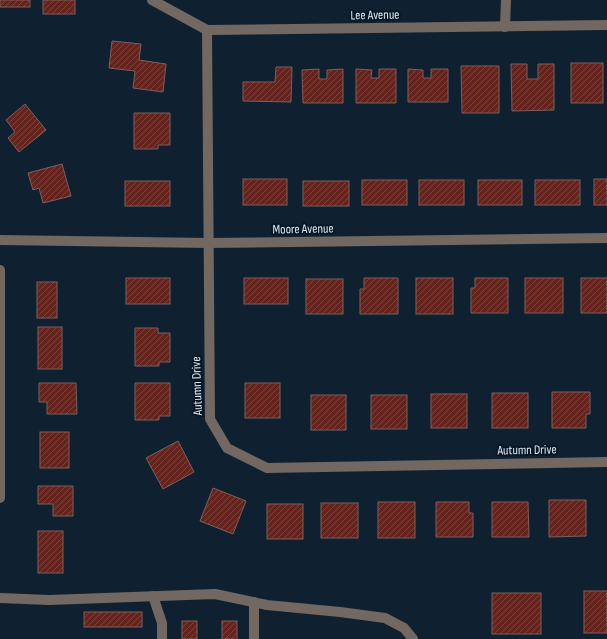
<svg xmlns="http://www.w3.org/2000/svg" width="607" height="639" font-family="'Sofia Sans Condensed',sans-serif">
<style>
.building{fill:url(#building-hatch);stroke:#7c605b}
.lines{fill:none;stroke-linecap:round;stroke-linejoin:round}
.minor{stroke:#726761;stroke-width:10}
.labels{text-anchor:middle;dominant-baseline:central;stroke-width:4;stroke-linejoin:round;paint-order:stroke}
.street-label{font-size:13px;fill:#dae5f0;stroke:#061826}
</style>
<defs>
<pattern id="building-hatch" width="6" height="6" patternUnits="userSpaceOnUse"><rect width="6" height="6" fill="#65231d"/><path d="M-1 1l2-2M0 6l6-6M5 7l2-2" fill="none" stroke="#7a433e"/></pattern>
</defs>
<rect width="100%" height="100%" fill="#0f2130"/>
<g class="building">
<rect x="0" y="0" width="30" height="7"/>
<rect x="43" y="0" width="32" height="14"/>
<path d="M 112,41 L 141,44 L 139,60 L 166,64 L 163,92 L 133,88 L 135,71 L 109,68 Z"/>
<rect x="571" y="63" width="32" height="40"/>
<path d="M 511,64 L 527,64 L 527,79 L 538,79 L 538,64 L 554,64 L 554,110 L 512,111 Z"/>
<path d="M 461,66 L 499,66 L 499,113 L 462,113 Z"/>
<path d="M 276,67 L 292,67 L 291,102 L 243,101 L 243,82 L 275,82 Z"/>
<path d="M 319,69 L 319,79 L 327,79 L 327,70 L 343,69 L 343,103 L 303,103 L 302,70 Z"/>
<path d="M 356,69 L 372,70 L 371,78 L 379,78 L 379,69 L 396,69 L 396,103 L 356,103 Z"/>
<path d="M 408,69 L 423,70 L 423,78 L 431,78 L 431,69 L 448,69 L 448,102 L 408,102 Z"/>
<path d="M 25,104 L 46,130 L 19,152 L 8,138 L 15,132 L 6,120 Z"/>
<path d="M 134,113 L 170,113 L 170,145 L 158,145 L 158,149 L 134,149 Z"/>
<path d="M 62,164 L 71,196 L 43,203 L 39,188 L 33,190 L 28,173 Z"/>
<rect x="243" y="179" width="44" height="26"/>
<rect x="594" y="179" width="13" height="26"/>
<rect x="362" y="180" width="45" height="25"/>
<rect x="419" y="180" width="45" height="25"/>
<rect x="478" y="180" width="44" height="25"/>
<rect x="535" y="180" width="45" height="25"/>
<rect x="125" y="181" width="45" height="25"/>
<rect x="303" y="181" width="46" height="25"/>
<rect x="126" y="278" width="44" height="26"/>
<rect x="244" y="278" width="44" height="26"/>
<path d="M 364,278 L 398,278 L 398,314 L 360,314 L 360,289 L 364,289 Z"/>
<rect x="416" y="278" width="37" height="36"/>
<path d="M 475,278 L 508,278 L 508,313 L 471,313 L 471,288 L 475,288 Z"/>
<rect x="525" y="278" width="38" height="35"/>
<rect x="581" y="278" width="26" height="35"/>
<rect x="306" y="279" width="37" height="35"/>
<rect x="37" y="282" width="20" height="36"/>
<rect x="38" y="327" width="24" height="42"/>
<path d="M 135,328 L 158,328 L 158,333 L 170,333 L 170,362 L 159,362 L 159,366 L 135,366 Z"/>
<path d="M 39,383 L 76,383 L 77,414 L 47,414 L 47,402 L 39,402 Z"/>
<path d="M 135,383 L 170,383 L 170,416 L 159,416 L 159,420 L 135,420 Z"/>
<rect x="245" y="383" width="35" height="35"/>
<path d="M 552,392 L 590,392 L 590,414 L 586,414 L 586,428 L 552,428 Z"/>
<rect x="492" y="393" width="36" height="35"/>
<rect x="431" y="394" width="36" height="34"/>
<rect x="311" y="395" width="35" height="35"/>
<rect x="371" y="395" width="36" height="34"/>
<rect x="40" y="432" width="29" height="36"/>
<path d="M 178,441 L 194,472 L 163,489 L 146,458 Z"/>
<path d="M 38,486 L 73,486 L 73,516 L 53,516 L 53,504 L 38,504 Z"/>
<path d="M 213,488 L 246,501 L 233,534 L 200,521 Z"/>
<path d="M 549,500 L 586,500 L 586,536 L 549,537 Z"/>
<rect x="378" y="502" width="37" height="36"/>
<path d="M 436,502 L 469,502 L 469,513 L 473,513 L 473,537 L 436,537 Z"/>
<path d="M 492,502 L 528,502 L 529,537 L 492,537 Z"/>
<rect x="321" y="503" width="37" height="35"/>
<rect x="267" y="504" width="36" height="35"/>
<rect x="38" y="531" width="25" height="42"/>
<rect x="584" y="591" width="23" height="42"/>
<rect x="492" y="593" width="49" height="41"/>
<rect x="84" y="612" width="58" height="15"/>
<rect x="182" y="621" width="15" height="18"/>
<rect x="222" y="621" width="15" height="18"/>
</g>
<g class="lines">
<g class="minor">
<path d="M 152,0 L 207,30 L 607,25"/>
<path d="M 505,27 L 506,0"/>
<path d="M 207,30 L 210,419 L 227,448 L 267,468 L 607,462"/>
<path d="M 0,240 L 208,243 L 607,238"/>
<path d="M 0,270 L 0,498"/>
<path d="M 153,596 L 162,623 L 162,639"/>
<path d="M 0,598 L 49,600 L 215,594 L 267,605 L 340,612 L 385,618 L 404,628 L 413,639"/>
<path d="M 254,639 L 254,602"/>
</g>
</g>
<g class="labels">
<g class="street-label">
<text transform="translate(375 15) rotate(-1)">Lee Avenue</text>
<text transform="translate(303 229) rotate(-1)">Moore Avenue</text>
<text transform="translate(197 386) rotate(-92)">Autumn Drive</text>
<text transform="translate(527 450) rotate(-1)">Autumn Drive</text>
</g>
</g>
</svg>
